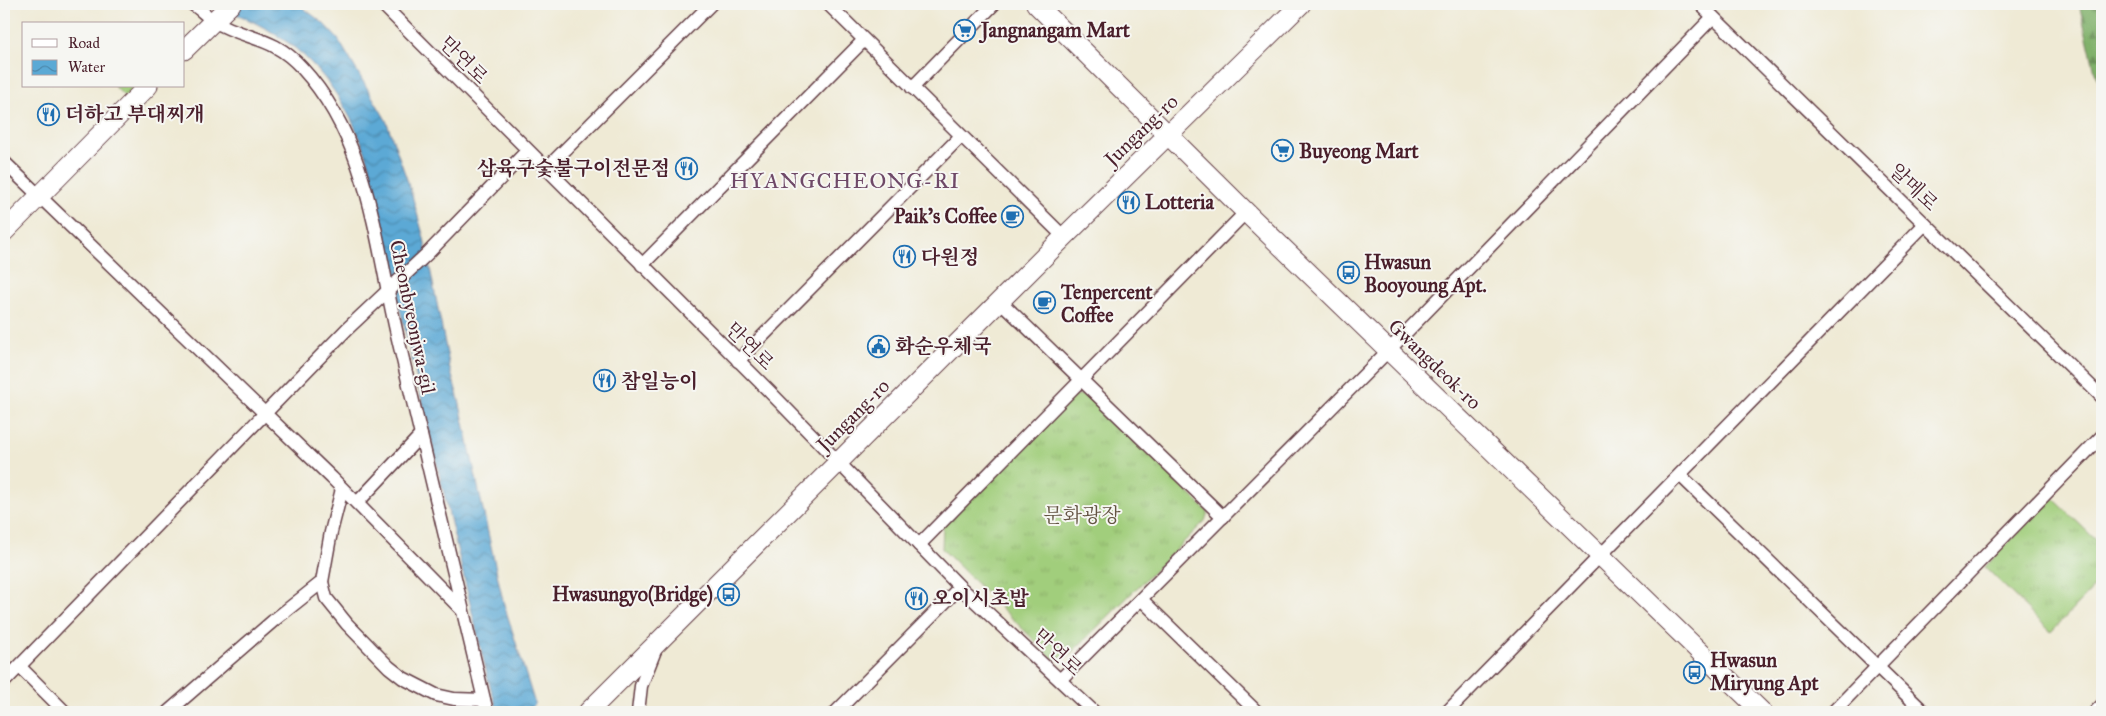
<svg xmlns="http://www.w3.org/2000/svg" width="2106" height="716" font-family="'IM FELL Great Primer','Noto Serif KR',serif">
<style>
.grass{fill:url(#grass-tufts);stroke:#767653}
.forest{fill:url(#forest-firs);stroke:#65684b}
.water{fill:url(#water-waves);stroke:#526480}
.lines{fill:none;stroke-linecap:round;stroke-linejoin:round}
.street-casing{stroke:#633d44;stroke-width:15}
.secondary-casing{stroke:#633d44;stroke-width:21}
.street{stroke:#fff;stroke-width:12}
.secondary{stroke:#fff;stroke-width:19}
.labels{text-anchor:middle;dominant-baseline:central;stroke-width:4;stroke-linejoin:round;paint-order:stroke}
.poi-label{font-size:20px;font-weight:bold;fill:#4a1f2b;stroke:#f6f6f2;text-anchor:start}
.street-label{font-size:20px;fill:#4a1f2b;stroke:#f6f6f2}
.park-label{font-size:20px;fill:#645443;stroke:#f6f6f2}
.quarter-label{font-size:22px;letter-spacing:1px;fill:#6f4968;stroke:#f6f6f2}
</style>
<defs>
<pattern id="grass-tufts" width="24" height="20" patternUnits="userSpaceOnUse" patternTransform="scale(1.25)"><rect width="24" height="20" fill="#a1ce7b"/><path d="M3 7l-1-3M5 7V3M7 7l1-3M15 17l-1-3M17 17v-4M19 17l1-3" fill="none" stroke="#8cb06a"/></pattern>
<pattern id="forest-firs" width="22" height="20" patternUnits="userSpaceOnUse" patternTransform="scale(1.25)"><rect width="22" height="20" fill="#80b16b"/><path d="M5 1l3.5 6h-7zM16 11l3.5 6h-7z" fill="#6b8f58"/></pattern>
<pattern id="water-waves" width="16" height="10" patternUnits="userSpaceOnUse" patternTransform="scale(1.25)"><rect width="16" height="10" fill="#5ba9d5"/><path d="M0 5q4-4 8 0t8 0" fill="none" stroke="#4d89ad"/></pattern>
</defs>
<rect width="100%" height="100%" fill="#f6f6f2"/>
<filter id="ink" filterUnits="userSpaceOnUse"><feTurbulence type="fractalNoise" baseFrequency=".02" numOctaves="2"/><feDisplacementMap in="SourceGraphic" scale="10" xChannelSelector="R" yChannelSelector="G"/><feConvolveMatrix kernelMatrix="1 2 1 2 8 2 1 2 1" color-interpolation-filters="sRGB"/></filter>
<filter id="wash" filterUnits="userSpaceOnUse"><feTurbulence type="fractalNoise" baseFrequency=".0096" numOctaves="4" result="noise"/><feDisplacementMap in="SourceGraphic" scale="20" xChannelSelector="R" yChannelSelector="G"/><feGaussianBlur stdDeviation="1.12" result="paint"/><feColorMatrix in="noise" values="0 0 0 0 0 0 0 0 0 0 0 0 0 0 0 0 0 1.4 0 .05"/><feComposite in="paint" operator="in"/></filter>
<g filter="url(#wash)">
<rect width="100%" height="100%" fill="#efead5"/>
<g class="grass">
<path d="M 114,86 L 135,86 L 125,97 Z"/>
<path d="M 1074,395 L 1089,395 L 1208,512 L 1205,521 L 1069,655 L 1053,659 L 942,549 L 943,525 Z"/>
<path d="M 2052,497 L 2102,546 L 2102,579 L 2051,632 L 1985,567 Z"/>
</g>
<path class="forest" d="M 2079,4 L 2102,4 L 2102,101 Z"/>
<path class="water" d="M 216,4 L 298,4 L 323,23 L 338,39 L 386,120 L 410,188 L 424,238 L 450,369 L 459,400 L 503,601 L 535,704 L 528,712 L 498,712 L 488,679 L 373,195 C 372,185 372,174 369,164 C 355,116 323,65 281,38 C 261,24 237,15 216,4 Z"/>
</g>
<g filter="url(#ink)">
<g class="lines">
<defs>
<g id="street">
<path d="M 192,4 C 201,9 207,17 214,21 C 248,41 272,35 302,68 C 371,143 376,248 399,343 C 428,466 457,589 487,712"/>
<path d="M 382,4 L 769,391 L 960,587 L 1094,712"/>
<path d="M 828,4 L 1064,237"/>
<path d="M 1700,4 L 2102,397"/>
<path d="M 912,88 L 994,4"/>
<path d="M 4,162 L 332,478 L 461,609"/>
<path d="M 546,169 L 711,4"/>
<path d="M 642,265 L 864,40"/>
<path d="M 1000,301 L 1223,517"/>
<path d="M 738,361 L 961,136"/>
<path d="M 1680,475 L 1924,712"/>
<path d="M 342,489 L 331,532 L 322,582 L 326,598 L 347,624 L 389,667 L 403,678 L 436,695 L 454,699 L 484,700"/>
<path d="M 357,503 L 421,435"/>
<path d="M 919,545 L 1246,212"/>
<path d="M 1142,600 L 1257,712"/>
<path d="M 20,667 L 65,712"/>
<path d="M 1060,680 L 1388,351 L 1713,17"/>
<path d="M 4,682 L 347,329 L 428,253 L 527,151"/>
<path d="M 168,712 L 273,621 L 322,582"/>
<path d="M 638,712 L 641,686 L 656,648"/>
<path d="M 836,712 L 960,587"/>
<path d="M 1447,712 L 1925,224"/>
<path d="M 1833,712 L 2102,436"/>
<path d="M 2095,712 L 2102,705"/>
</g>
<g id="secondary">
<path d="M 1036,4 L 1253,219 L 1762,712"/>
<path d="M 184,50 L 231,4"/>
<path d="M 4,232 L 148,86"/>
<path d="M 588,712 L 1064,237 L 1301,4"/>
</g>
</defs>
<use href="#street" class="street-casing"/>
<use href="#secondary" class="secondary-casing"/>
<use href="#street" class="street"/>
<use href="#secondary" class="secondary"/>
</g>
</g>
<defs>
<symbol id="supermarket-ring" viewBox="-11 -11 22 22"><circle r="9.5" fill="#f6f6f2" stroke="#1f6fb2" stroke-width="1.5"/><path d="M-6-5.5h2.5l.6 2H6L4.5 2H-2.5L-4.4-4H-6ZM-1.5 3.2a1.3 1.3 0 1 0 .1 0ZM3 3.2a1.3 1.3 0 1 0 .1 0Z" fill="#1f6fb2"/></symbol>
<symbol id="restaurant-ring" viewBox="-11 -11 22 22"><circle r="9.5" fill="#f6f6f2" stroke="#1f6fb2" stroke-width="1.5"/><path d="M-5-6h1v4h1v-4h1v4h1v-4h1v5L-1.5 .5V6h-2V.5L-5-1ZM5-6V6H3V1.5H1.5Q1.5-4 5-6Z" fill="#1f6fb2"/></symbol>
<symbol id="cafe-ring" viewBox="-11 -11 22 22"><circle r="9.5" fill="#f6f6f2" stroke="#1f6fb2" stroke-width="1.5"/><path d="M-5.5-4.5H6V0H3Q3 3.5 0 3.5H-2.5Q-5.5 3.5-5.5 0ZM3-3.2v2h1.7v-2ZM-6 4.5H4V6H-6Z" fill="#1f6fb2"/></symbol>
<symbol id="bus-ring" viewBox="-11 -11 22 22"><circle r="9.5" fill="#f6f6f2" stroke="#1f6fb2" stroke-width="1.5"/><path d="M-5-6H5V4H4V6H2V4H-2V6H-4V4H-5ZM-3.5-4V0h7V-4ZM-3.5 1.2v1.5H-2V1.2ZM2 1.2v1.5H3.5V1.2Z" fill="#1f6fb2"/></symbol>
<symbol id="civic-ring" viewBox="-11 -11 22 22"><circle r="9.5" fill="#f6f6f2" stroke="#1f6fb2" stroke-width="1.5"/><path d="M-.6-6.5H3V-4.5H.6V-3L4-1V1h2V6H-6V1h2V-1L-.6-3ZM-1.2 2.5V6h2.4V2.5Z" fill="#1f6fb2"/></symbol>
</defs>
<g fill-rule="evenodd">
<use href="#supermarket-ring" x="952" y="18" width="25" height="25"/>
<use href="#restaurant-ring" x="36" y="102" width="25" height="25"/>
<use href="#supermarket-ring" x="1270" y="138" width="25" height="25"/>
<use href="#restaurant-ring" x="674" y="156" width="25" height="25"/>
<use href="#restaurant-ring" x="1116" y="190" width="25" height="25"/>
<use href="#cafe-ring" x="1000" y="204" width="25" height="25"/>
<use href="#restaurant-ring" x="892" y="244" width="25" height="25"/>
<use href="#bus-ring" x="1336" y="260" width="25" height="25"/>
<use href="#cafe-ring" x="1032" y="290" width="25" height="25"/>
<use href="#civic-ring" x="866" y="334" width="25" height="25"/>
<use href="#restaurant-ring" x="592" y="368" width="25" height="25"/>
<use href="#bus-ring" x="716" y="582" width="25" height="25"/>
<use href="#restaurant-ring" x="904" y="586" width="25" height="25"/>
<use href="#bus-ring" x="1682" y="660" width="25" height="25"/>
</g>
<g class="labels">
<g class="poi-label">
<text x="981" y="30">Jangnangam Mart</text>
<text x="65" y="114">더하고 부대찌개</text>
<text x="1299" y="151">Buyeong Mart</text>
<text x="670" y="168" text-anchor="end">삼육구숯불구이전문점</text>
<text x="1145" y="202">Lotteria</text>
<text x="997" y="216" text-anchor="end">Paik's Coffee</text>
<text x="921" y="257">다원정</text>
<text x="1364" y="262">Hwasun<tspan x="1364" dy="23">Booyoung Apt.</tspan></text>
<text x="1061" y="292">Tenpercent<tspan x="1061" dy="23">Coffee</tspan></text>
<text x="895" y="346">화순우체국</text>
<text x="621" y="381">참일능이</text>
<text x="713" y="594" text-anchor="end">Hwasungyo(Bridge)</text>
<text x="932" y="598">오이시초밥</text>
<text x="1710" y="660">Hwasun<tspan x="1710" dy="23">Miryung Apt</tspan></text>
</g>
<g class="street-label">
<text transform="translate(464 60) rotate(45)">만연로</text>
<text transform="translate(1141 130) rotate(-44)">Jungang-ro</text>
<text transform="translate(1914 187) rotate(44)">알메로</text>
<text transform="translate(413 317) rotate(78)">Cheonbyeonjwa-gil</text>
<text transform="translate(750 346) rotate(45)">만연로</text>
<text transform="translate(1435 364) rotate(44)">Gwangdeok-ro</text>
<text transform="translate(853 415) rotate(-45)">Jungang-ro</text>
<text transform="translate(1058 652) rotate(43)">만연로</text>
</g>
<g class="park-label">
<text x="1082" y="515">문화광장</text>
</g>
<g class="quarter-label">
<text x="845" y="180">HYANGCHEONG-RI</text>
</g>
</g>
<rect width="2106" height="716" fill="none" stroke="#f6f6f2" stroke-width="20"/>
<rect x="22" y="22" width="162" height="65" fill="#f6f6f2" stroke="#b1a0a2"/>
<rect x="32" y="39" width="25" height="8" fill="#ffffff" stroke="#b1a0a2"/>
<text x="68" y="48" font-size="15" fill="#4a1f2b">Road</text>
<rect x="32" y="60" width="25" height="15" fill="url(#water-waves)" stroke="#b1a0a2"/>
<text x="68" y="72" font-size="15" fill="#4a1f2b">Water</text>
</svg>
